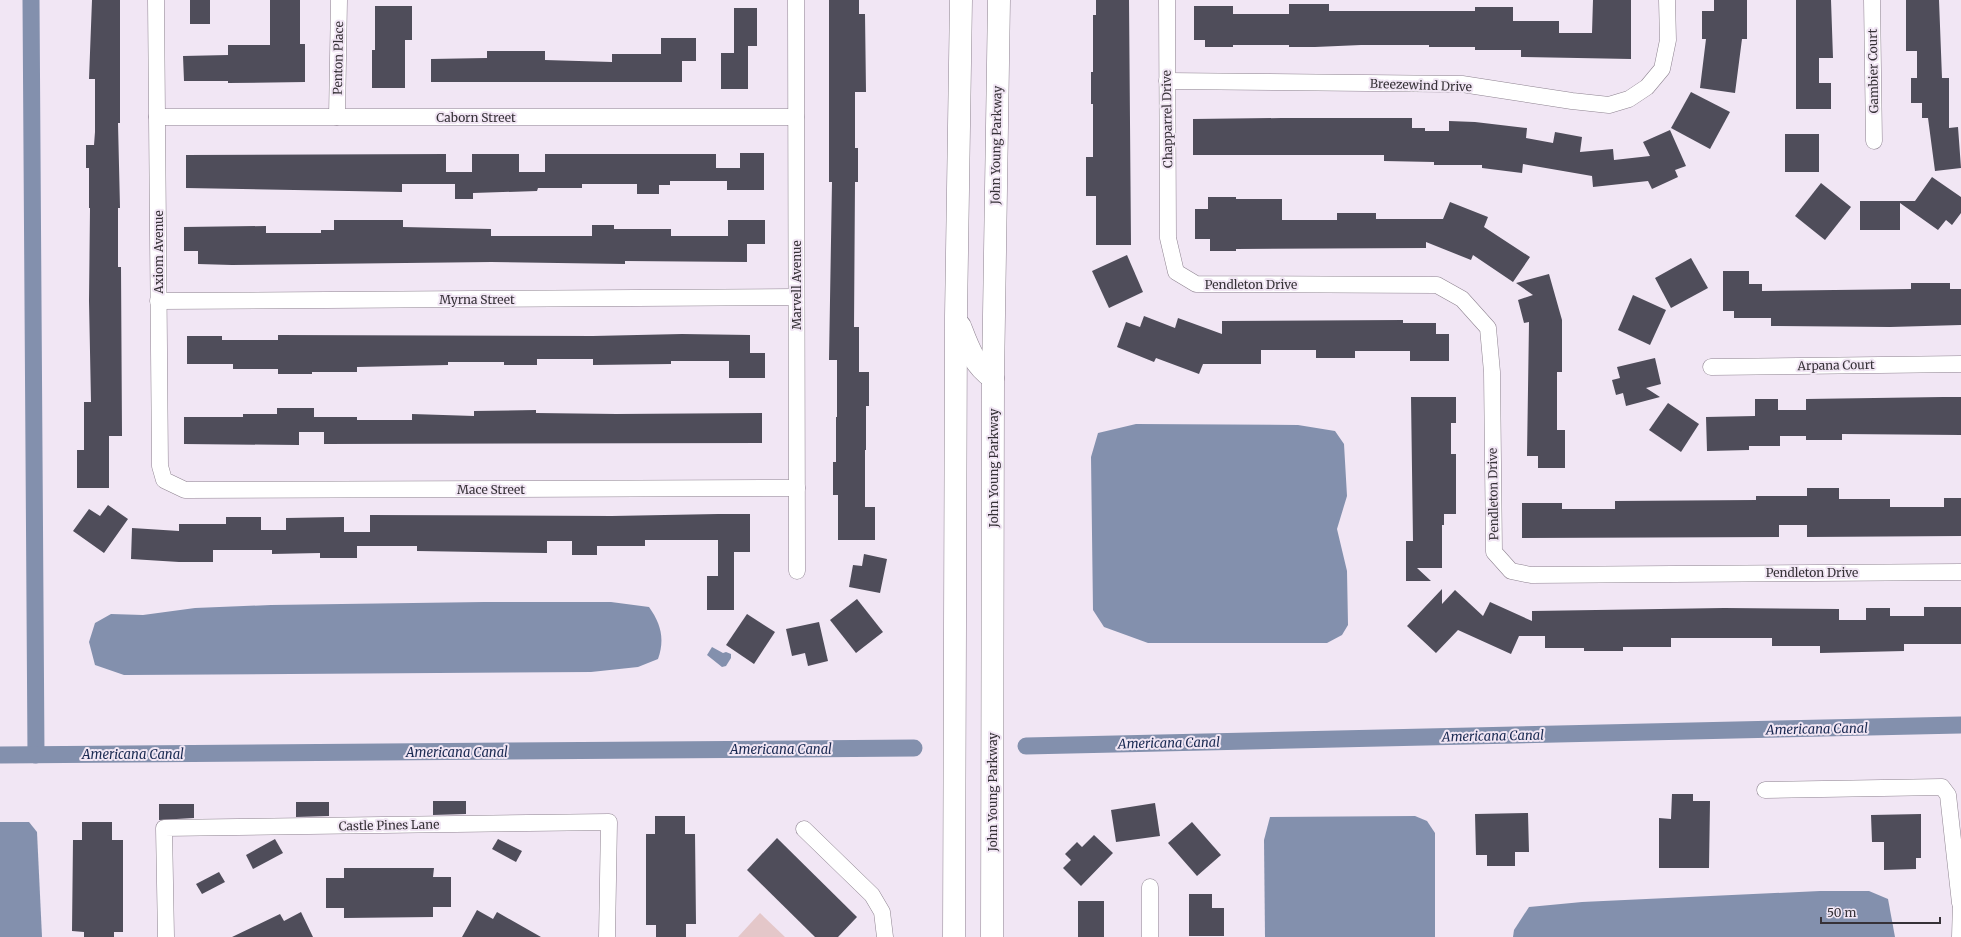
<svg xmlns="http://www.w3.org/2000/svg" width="1961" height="937" font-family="Merriweather,serif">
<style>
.green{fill:#e4c7c9}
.water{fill:#8390ad}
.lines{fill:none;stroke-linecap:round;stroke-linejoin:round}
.canal{stroke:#8390ad;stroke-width:17}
.building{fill:#4f4d5a}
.minor-casing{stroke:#8e8390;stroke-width:17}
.highway-casing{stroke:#8e8390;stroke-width:23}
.minor{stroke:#fff;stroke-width:16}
.highway{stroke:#fff;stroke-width:22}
.labels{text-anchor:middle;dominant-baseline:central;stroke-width:4;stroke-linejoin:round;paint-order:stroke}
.street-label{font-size:12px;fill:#363137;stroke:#f1e6f4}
.water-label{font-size:13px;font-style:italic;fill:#1a2a52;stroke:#f1e6f4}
</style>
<rect width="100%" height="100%" fill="#f1e6f4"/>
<path class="green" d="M 760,913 L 785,937 L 738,937 Z"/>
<g class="water">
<path d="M 1136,424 L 1298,425 L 1335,431 L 1344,444 L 1347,496 L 1337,529 L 1347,571 L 1348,625 L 1342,635 L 1327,643 L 1148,643 L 1104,627 L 1093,610 L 1091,457 L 1098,433 Z"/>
<path d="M 484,602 L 611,602 L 649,607 C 661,624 665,639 658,659 L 638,667 L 591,672 L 124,675 L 95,665 L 89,642 L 95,623 L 111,614 L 143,615 L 195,608 L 271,605 Z"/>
<path d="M 712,647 L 723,653 L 726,652 L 731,654 L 731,658 L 726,666 L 722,667 L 707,655 Z"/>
<path d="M 1415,816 L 1427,821 L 1435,833 L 1435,937 L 1265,937 L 1264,840 L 1270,817 Z"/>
<path d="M 0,822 L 29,822 L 37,832 L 42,937 L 0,937 Z"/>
<path d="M 1820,891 L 1869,891 L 1888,899 L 1895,937 L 1513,937 L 1514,930 L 1529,907 L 1582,902 Z"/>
</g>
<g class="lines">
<g class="canal">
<path d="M 31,0 L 36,755"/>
<path d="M 1026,746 L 1961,725"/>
<path d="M 0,755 L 914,748"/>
</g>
</g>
<g class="building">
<path d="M 92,0 L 120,0 L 120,123 L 118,123 L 120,208 L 118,208 L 118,267 L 121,267 L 122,436 L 109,436 L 109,488 L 77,488 L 77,450 L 84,450 L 84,402 L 91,402 L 89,301 L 90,208 L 89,208 L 89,168 L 86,168 L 86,145 L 94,145 L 95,132 L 95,79 L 89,79 Z"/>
<rect x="190" y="0" width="20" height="24"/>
<path d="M 270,0 L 300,0 L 300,44 L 305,44 L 305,82 L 228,83 L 228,81 L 184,81 L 183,56 L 228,55 L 228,45 L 270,45 Z"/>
<path d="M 829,0 L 859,0 L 859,14 L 865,14 L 866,92 L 855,92 L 855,148 L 858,148 L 858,182 L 855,182 L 854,327 L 859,327 L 859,372 L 869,372 L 869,406 L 866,406 L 866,450 L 865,450 L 865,507 L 875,507 L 875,540 L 838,540 L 838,495 L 833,495 L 833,462 L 836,462 L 836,417 L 837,417 L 837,360 L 829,360 L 832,182 L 829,182 Z"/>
<path d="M 1096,0 L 1129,0 L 1131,245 L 1096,245 L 1096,196 L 1086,196 L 1086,157 L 1093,157 L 1093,104 L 1091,104 L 1091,72 L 1093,72 L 1093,15 L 1096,15 Z"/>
<path d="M 1593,0 L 1631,0 L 1631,59 L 1521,57 L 1521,50 L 1475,50 L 1475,47 L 1429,47 L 1429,45 L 1361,45 L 1315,47 L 1289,47 L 1289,45 L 1233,45 L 1233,47 L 1205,47 L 1205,40 L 1194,40 L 1194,6 L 1233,6 L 1233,14 L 1289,14 L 1289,4 L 1329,4 L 1329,11 L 1475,11 L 1475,7 L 1513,7 L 1513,21 L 1559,21 L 1559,33 L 1592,33 Z"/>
<path d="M 1714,0 L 1747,0 L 1747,39 L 1742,39 L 1735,93 L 1700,88 L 1706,39 L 1702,39 L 1702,11 L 1714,11 Z"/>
<path d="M 1796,0 L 1831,0 L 1833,58 L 1819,58 L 1819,83 L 1831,83 L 1831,109 L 1796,109 Z"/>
<path d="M 1906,0 L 1939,0 L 1942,78 L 1949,78 L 1949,128 L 1958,127 L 1961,168 L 1935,171 L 1928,118 L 1922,118 L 1922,103 L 1911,103 L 1911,78 L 1917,78 L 1917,51 L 1906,51 Z"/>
<path d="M 375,6 L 412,6 L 412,40 L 405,40 L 405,88 L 372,88 L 372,50 L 375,50 Z"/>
<path d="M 734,8 L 757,8 L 757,46 L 748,46 L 748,89 L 721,89 L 721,53 L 734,53 Z"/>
<path d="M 661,38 L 696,38 L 696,61 L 682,61 L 682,82 L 431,82 L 431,59 L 487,58 L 487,51 L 545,51 L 545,60 L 612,62 L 612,54 L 661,54 Z"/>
<path d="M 1691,92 L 1730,112 L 1710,149 L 1671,128 Z"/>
<path d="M 1282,118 L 1412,118 L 1412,128 L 1425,128 L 1425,131 L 1449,131 L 1449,121 L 1475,122 L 1527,128 L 1526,138 L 1553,143 L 1555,132 L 1582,137 L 1580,152 L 1613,149 L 1614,160 L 1650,156 L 1643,142 L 1670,130 L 1686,166 L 1675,170 L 1678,177 L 1652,189 L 1648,181 L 1593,187 L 1592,176 L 1523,164 L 1522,173 L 1482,168 L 1482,165 L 1434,165 L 1434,162 L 1384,161 L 1384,155 L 1193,155 L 1193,119 Z"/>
<rect x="1785" y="134" width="34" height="38"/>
<path d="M 740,153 L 764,153 L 764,190 L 727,190 L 727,181 L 670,181 L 670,185 L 659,185 L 659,194 L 637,194 L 637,184 L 582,184 L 582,188 L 538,188 L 537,191 L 473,193 L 473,199 L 455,199 L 455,184 L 402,184 L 402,192 L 186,188 L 186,155 L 446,154 L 446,172 L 472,172 L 472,154 L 519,154 L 519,172 L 545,172 L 545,154 L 716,154 L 716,168 L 740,168 Z"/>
<path d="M 1932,177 L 1961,197 L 1961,213 L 1952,225 L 1946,220 L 1938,230 L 1900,203 L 1900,230 L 1860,230 L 1860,201 L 1915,201 Z"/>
<path d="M 1821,183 L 1851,207 L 1825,240 L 1795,216 Z"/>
<path d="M 1208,197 L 1236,197 L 1236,199 L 1282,199 L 1282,220 L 1337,220 L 1337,213 L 1376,213 L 1376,219 L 1443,219 L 1450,202 L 1488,217 L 1484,227 L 1530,257 L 1513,282 L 1473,255 L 1471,260 L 1426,242 L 1426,248 L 1236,249 L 1236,251 L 1210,251 L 1210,239 L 1195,239 L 1195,209 L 1208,209 Z"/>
<path d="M 334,220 L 403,220 L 403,227 L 491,229 L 491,236 L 592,236 L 592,225 L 614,225 L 614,229 L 671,229 L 671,236 L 728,236 L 728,220 L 765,220 L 765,244 L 747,244 L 747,262 L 625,261 L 625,264 L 491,262 L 232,265 L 198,264 L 198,251 L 184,251 L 184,227 L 266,226 L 266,233 L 321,233 L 321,230 L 334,230 Z"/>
<path d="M 1127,255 L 1143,292 L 1109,308 L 1092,271 Z"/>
<path d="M 1691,258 L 1708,288 L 1671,308 L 1655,278 Z"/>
<path d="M 1723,271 L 1749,271 L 1749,284 L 1762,284 L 1762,291 L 1911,289 L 1911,283 L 1950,283 L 1950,289 L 1961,289 L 1961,325 L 1890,327 L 1771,326 L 1771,318 L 1734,318 L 1734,311 L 1723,311 Z"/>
<path d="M 1549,274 L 1562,320 L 1562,372 L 1557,372 L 1557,430 L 1565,430 L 1565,468 L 1538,468 L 1538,456 L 1527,456 L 1529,322 L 1524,323 L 1518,300 L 1533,295 L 1516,283 Z"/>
<path d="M 1633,295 L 1666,310 L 1650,345 L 1618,330 Z"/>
<path d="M 1144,316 L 1175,328 L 1178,318 L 1222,334 L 1222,321 L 1403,320 L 1403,323 L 1436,323 L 1436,334 L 1449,334 L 1449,361 L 1410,361 L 1410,351 L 1355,351 L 1355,358 L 1316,358 L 1316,350 L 1261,350 L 1261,364 L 1203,364 L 1199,374 L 1156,358 L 1154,362 L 1117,347 L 1126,322 L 1140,327 Z"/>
<path d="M 682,334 L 750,335 L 750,353 L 765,353 L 765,378 L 729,378 L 729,361 L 671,361 L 671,364 L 593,365 L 593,359 L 537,359 L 537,365 L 504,365 L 504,362 L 448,362 L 448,365 L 357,367 L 357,372 L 312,372 L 312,374 L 278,374 L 278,369 L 233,369 L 233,364 L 187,364 L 187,336 L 222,336 L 222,340 L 278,340 L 278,335 L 593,336 Z"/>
<path d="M 1655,358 L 1661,384 L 1646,388 L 1660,397 L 1626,406 L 1623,393 L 1616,395 L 1612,380 L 1620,378 L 1617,367 Z"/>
<path d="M 1411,397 L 1456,397 L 1456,423 L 1451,423 L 1451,454 L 1456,454 L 1456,514 L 1444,514 L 1444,525 L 1442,525 L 1442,568 L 1417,568 L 1431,581 L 1406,581 L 1406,541 L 1413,541 Z"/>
<path d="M 1943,397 L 1961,397 L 1961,435 L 1842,434 L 1842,440 L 1806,440 L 1806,436 L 1780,436 L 1780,446 L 1749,446 L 1749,450 L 1707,451 L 1706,417 L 1755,416 L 1755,399 L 1778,399 L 1778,410 L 1806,410 L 1806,399 Z"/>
<path d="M 1668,403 L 1699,424 L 1681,452 L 1649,430 Z"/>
<path d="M 277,408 L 314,408 L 314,417 L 357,417 L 357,420 L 412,420 L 412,414 L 474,416 L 474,411 L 536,410 L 536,413 L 617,414 L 762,413 L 762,443 L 324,444 L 324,432 L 299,432 L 299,445 L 184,444 L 184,417 L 243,417 L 243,414 L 277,414 Z"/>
<path d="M 1807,488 L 1839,488 L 1839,499 L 1890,499 L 1890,507 L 1944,507 L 1944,498 L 1961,498 L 1961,536 L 1807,537 L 1807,525 L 1779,525 L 1779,537 L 1522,538 L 1522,503 L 1562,503 L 1562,509 L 1615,509 L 1615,501 L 1756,500 L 1756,496 L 1807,496 Z"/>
<path d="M 108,505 L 128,519 L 104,553 L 73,531 L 89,509 L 100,516 Z"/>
<path d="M 718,514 L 750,514 L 750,552 L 734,552 L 734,610 L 707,610 L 707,576 L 718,576 L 718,540 L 645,540 L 645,546 L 597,546 L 597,555 L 572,555 L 572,541 L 547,541 L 547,553 L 417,551 L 417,546 L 357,546 L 357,558 L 320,558 L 320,553 L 272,554 L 272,550 L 213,550 L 213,562 L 179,562 L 131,559 L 132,528 L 179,531 L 179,524 L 226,524 L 226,517 L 261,517 L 261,530 L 286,530 L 286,518 L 344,517 L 344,532 L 370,532 L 370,515 L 612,516 Z"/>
<path d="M 864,554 L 887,559 L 880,593 L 849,587 L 853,565 L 862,566 Z"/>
<path d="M 1442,589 L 1442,604 L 1455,590 L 1483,616 L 1490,602 L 1532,621 L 1532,611 L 1724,608 L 1839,609 L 1839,620 L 1866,620 L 1866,608 L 1890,608 L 1890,616 L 1924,616 L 1924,607 L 1961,607 L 1961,644 L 1904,644 L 1904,651 L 1820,653 L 1820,646 L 1772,646 L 1772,638 L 1671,638 L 1671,647 L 1623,647 L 1623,651 L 1584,651 L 1584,648 L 1545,648 L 1545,636 L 1519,636 L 1511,654 L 1458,630 L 1436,653 L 1407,626 Z"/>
<path d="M 857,599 L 883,632 L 856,653 L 830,620 Z"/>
<path d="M 747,614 L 775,632 L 754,664 L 726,645 Z"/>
<path d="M 819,622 L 828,661 L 808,666 L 805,653 L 792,656 L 786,629 Z"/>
<path d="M 1672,794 L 1693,794 L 1693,801 L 1710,801 L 1709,868 L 1659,868 L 1659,818 L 1671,819 Z"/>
<path d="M 433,801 L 466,801 L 466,814 L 433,815 Z"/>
<path d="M 296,802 L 329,802 L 329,816 L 296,817 Z"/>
<path d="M 1155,803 L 1160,836 L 1116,842 L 1111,810 Z"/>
<path d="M 159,804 L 194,804 L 194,818 L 159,820 Z"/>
<path d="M 1528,813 L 1529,852 L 1515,852 L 1515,866 L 1487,866 L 1487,855 L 1476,855 L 1475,814 Z"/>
<path d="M 1921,814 L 1921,858 L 1916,858 L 1916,869 L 1884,870 L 1884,842 L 1872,842 L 1871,815 Z"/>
<path d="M 655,816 L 685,816 L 685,834 L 695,834 L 696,924 L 686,924 L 686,937 L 656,937 L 656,925 L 646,925 L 646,834 L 655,834 Z"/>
<path d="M 82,822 L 112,822 L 112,840 L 123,840 L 123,932 L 114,932 L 114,937 L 84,937 L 84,932 L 72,931 L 73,840 L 82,840 Z"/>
<path d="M 1192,822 L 1221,855 L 1197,876 L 1168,843 Z"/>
<path d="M 1094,835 L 1113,853 L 1081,886 L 1063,868 L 1071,860 L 1065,854 L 1077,842 L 1082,847 Z"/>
<path d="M 777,838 L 857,917 L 838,937 L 815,937 L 747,870 Z"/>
<path d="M 275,839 L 283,853 L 253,869 L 246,855 Z"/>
<path d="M 498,839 L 522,851 L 516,862 L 492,849 Z"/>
<path d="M 344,868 L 434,868 L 433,877 L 451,877 L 451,907 L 433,907 L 433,917 L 344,918 L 344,908 L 326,908 L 326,878 L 344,878 Z"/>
<path d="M 219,872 L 225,882 L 202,894 L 196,884 Z"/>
<path d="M 1189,894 L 1212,894 L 1212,908 L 1224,908 L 1224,936 L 1189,936 Z"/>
<rect x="1078" y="901" width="26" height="36"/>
<path d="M 477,910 L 493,919 L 497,912 L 541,937 L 462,937 Z"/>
<path d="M 301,912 L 313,937 L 232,937 L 280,914 L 284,921 Z"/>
</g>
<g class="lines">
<defs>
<g id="minor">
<path d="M 156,0 L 160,466 L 164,480 L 185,490 L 797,488"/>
<path d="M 796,0 L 797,571"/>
<path d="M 1167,0 L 1168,238 L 1176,272 L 1196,284 L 1437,285 L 1462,299 L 1488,328 L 1492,372 L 1494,552 L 1511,571 L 1531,575 L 1961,572"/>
<path d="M 1872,0 L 1874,141"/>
<path d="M 1167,81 L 1462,84 L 1572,101 L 1609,105 L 1629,99 L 1647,87 L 1662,69 L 1668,40 L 1667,0"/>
<path d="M 157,117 L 796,117"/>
<path d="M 337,117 L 339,0"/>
<path d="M 158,301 L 796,297"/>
<path d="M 1711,367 L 1961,364"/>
<path d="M 1765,790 L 1942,787 L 1948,795 L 1960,903"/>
<path d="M 804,829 L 872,895 L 882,912 L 885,937"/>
<path d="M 1150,887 L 1150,937"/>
<path d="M 166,937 L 164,828 L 609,822 L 607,937"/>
<path d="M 1960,937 L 1961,902"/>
</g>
<g id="highway">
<path d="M 960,326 C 968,347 974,365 993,378"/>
<path d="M 954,937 L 956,316 L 961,0"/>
<path d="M 992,937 L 993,378 L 999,0"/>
</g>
</defs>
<use href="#minor" class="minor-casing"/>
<use href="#highway" class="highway-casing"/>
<use href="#minor" class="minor"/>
<use href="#highway" class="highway"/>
</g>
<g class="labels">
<g class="street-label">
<text transform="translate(338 58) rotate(-89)">Penton Place</text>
<text transform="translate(1873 71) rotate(-91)">Gambier Court</text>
<text transform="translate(1421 85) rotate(2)">Breezewind Drive</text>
<text x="476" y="117">Caborn Street</text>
<text transform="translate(1167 119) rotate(-91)">Chapparrel Drive</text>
<text transform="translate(996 145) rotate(-89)">John Young Parkway</text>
<text transform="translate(158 252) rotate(-90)">Axiom Avenue</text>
<text x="1251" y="284">Pendleton Drive</text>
<text transform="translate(796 285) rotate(-90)">Marvell Avenue</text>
<text x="477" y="299">Myrna Street</text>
<text transform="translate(1836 365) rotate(-1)">Arpana Court</text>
<text transform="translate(993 468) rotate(-90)">John Young Parkway</text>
<text x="491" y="489">Mace Street</text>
<text transform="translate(1493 494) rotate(-91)">Pendleton Drive</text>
<text x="1812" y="572">Pendleton Drive</text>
<text transform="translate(992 792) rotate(-90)">John Young Parkway</text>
<text transform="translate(389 825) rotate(-1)">Castle Pines Lane</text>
</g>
<g class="water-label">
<text transform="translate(1817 729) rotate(-1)">Americana Canal</text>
<text transform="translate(1493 736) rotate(-1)">Americana Canal</text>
<text transform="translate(1169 743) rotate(-1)">Americana Canal</text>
<text x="781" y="749">Americana Canal</text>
<text x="457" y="752">Americana Canal</text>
<text x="133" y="754">Americana Canal</text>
</g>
</g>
<path d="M1821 917v6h119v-6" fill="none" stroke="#363137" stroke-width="2"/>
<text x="1827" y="917" font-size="12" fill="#363137" stroke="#f1e6f4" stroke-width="3" paint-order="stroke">50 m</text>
</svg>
